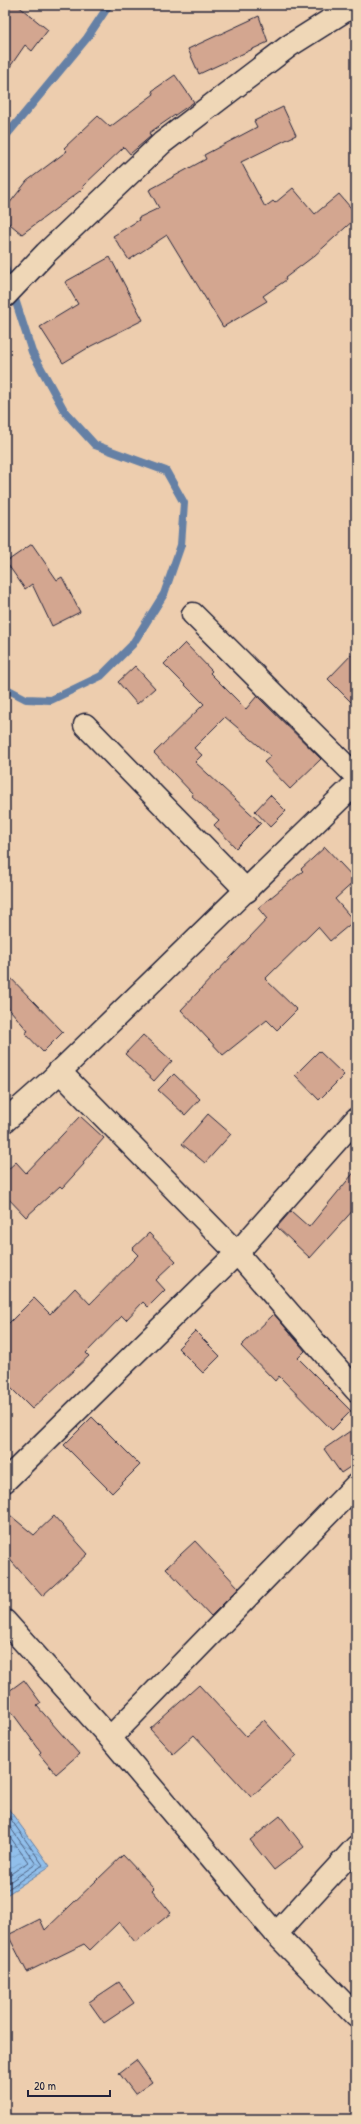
<svg xmlns="http://www.w3.org/2000/svg" width="361" height="2124" font-family="'Patrick Hand',sans-serif">
<style>
.water{fill:url(#water-waves);stroke:#6580a5}
.lines{fill:none;stroke-linecap:round;stroke-linejoin:round}
.shore{stroke:#4e6181;stroke-width:1}
.stream{stroke:#6580a5;stroke-width:8}
.building{fill:#d3a690;stroke:#22223b}
.minor-casing{stroke:#22223b;stroke-width:25}
.minor{stroke:#efd7b7;stroke-width:22}
</style>
<defs>
<pattern id="water-waves" width="16" height="10" patternUnits="userSpaceOnUse"><rect width="16" height="10" fill="#91bfeb"/><path d="M0 5q4-4 8 0t8 0" fill="none" stroke="#7da4ca"/></pattern>
</defs>
<rect width="100%" height="100%" fill="#edcdae"/>
<filter id="ink" filterUnits="userSpaceOnUse"><feTurbulence type="fractalNoise" baseFrequency=".025" numOctaves="2"/><feDisplacementMap in="SourceGraphic" scale="8" xChannelSelector="R" yChannelSelector="G"/><feConvolveMatrix kernelMatrix="1 2 1 2 8 2 1 2 1" color-interpolation-filters="sRGB"/></filter>
<g filter="url(#ink)">
<path class="water" d="M 5,1804 L 50,1866 L 5,1896 Z"/>
<g class="lines">
<g class="shore">
<path d="M 5,1811 L 43,1865 L 5,1891"/>
<path d="M 5,1820 L 36,1864 L 5,1885"/>
<path d="M 5,1830 L 28,1862 L 5,1878"/>
</g>
<g class="stream">
<path d="M 5,137 L 87,38 L 109,5"/>
<path d="M 5,268 L 32,352 L 65,412 L 95,445 L 166,471 L 184,503 L 181,545 L 164,594 L 132,645 L 101,676 L 51,700 L 26,699 L 5,688"/>
</g>
</g>
<g class="building">
<path d="M 5,5 L 17,5 L 48,30 L 32,51 L 25,45 L 5,74 Z"/>
<path d="M 259,16 L 268,42 L 199,74 L 188,49 Z"/>
<path d="M 175,75 L 194,102 L 149,133 L 151,136 L 130,154 L 124,147 L 83,186 L 84,188 L 22,234 L 5,220 L 5,209 L 27,181 L 67,151 L 64,148 L 98,116 L 110,127 L 154,94 L 152,91 Z"/>
<path d="M 283,107 L 296,135 L 241,162 L 265,207 L 273,201 L 275,203 L 293,188 L 315,214 L 339,194 L 356,214 L 356,218 L 314,256 L 285,278 L 286,280 L 263,296 L 267,301 L 223,327 L 167,235 L 129,260 L 113,236 L 139,220 L 138,218 L 159,208 L 149,190 L 206,159 L 204,155 L 257,127 L 254,121 Z"/>
<path d="M 110,257 L 143,320 L 91,346 L 63,363 L 40,327 L 78,304 L 65,282 Z"/>
<path d="M 32,544 L 57,580 L 62,577 L 80,612 L 52,626 L 32,584 L 25,589 L 6,562 Z"/>
<path d="M 185,643 L 212,671 L 210,673 L 246,709 L 257,696 L 321,759 L 290,789 L 264,762 L 271,756 L 225,717 L 194,748 L 202,755 L 195,762 L 261,823 L 236,848 L 214,825 L 219,820 L 192,796 L 193,794 L 154,753 L 204,704 L 164,664 Z"/>
<path d="M 356,650 L 356,707 L 328,679 Z"/>
<path d="M 135,666 L 155,688 L 137,704 L 118,682 Z"/>
<path d="M 270,795 L 286,811 L 270,827 L 255,811 Z"/>
<path d="M 325,847 L 356,880 L 335,899 L 354,921 L 330,941 L 318,927 L 265,979 L 297,1010 L 277,1030 L 267,1020 L 223,1055 L 181,1010 L 267,919 L 258,908 L 303,871 L 301,869 Z"/>
<path d="M 5,972 L 63,1032 L 43,1052 L 25,1033 L 28,1031 L 5,1004 Z"/>
<path d="M 143,1035 L 172,1061 L 154,1081 L 125,1054 Z"/>
<path d="M 319,1051 L 344,1075 L 319,1100 L 295,1075 Z"/>
<path d="M 174,1074 L 200,1099 L 185,1115 L 158,1090 Z"/>
<path d="M 208,1114 L 231,1134 L 205,1163 L 182,1144 Z"/>
<path d="M 80,1116 L 104,1138 L 83,1162 L 84,1164 L 62,1188 L 60,1186 L 26,1217 L 5,1195 L 5,1172 L 16,1162 L 26,1173 Z"/>
<path d="M 356,1170 L 356,1207 L 310,1258 L 277,1227 L 291,1211 L 309,1227 Z"/>
<path d="M 149,1233 L 176,1261 L 156,1280 L 165,1290 L 148,1307 L 143,1302 L 126,1320 L 122,1316 L 86,1353 L 89,1356 L 32,1409 L 5,1382 L 5,1327 L 34,1298 L 50,1314 L 75,1288 L 90,1304 L 138,1255 L 132,1249 Z"/>
<path d="M 274,1314 L 305,1351 L 298,1358 L 351,1411 L 332,1430 L 279,1376 L 275,1381 L 241,1346 Z"/>
<path d="M 195,1331 L 220,1356 L 203,1373 L 178,1348 Z"/>
<path d="M 92,1417 L 140,1465 L 112,1493 L 64,1445 Z"/>
<path d="M 356,1427 L 356,1463 L 341,1473 L 324,1449 Z"/>
<path d="M 5,1511 L 34,1535 L 54,1516 L 88,1554 L 42,1596 L 5,1554 Z"/>
<path d="M 195,1541 L 239,1588 L 211,1616 L 166,1568 Z"/>
<path d="M 24,1680 L 41,1703 L 37,1706 L 79,1754 L 56,1774 L 39,1754 L 41,1752 L 5,1703 L 5,1694 Z"/>
<path d="M 199,1685 L 246,1736 L 264,1720 L 296,1756 L 251,1797 L 194,1735 L 173,1754 L 150,1729 Z"/>
<path d="M 280,1816 L 304,1847 L 274,1870 L 250,1840 Z"/>
<path d="M 123,1855 L 154,1888 L 152,1890 L 171,1913 L 135,1942 L 119,1922 L 90,1950 L 84,1944 L 27,1972 L 8,1935 L 40,1919 L 45,1930 Z"/>
<path d="M 119,1982 L 134,2003 L 104,2023 L 89,2002 Z"/>
<path d="M 136,2060 L 152,2082 L 135,2094 L 119,2073 Z"/>
</g>
<g class="lines">
<defs>
<g id="minor">
<path d="M 5,296 L 46,253 L 162,143 L 289,46 L 354,5"/>
<path d="M 193,614 L 356,776"/>
<path d="M 85,725 L 247,891"/>
<path d="M 59,1071 L 237,1253 L 356,1390"/>
<path d="M 5,1121 L 48,1083 L 356,783"/>
<path d="M 5,1481 L 237,1253 L 356,1119"/>
<path d="M 5,1621 L 110,1738 L 276,1934 L 356,2016"/>
<path d="M 110,1738 L 356,1485"/>
<path d="M 276,1934 L 356,1847"/>
</g>
</defs>
<use href="#minor" class="minor-casing"/>
<use href="#minor" class="minor"/>
</g>
</g>
<rect width="361" height="2124" fill="none" stroke="#efd7b7" stroke-width="20"/>
<rect x="10" y="10" width="341" height="2104" fill="none" stroke="#22223b" stroke-width="1.5" filter="url(#ink)"/>
<path d="M28 2090v6h82v-6" fill="none" stroke="#22223b" stroke-width="2"/>
<text x="34" y="2090" font-size="12" fill="#22223b" stroke="#efd7b7" stroke-width="3" paint-order="stroke">20 m</text>
</svg>
